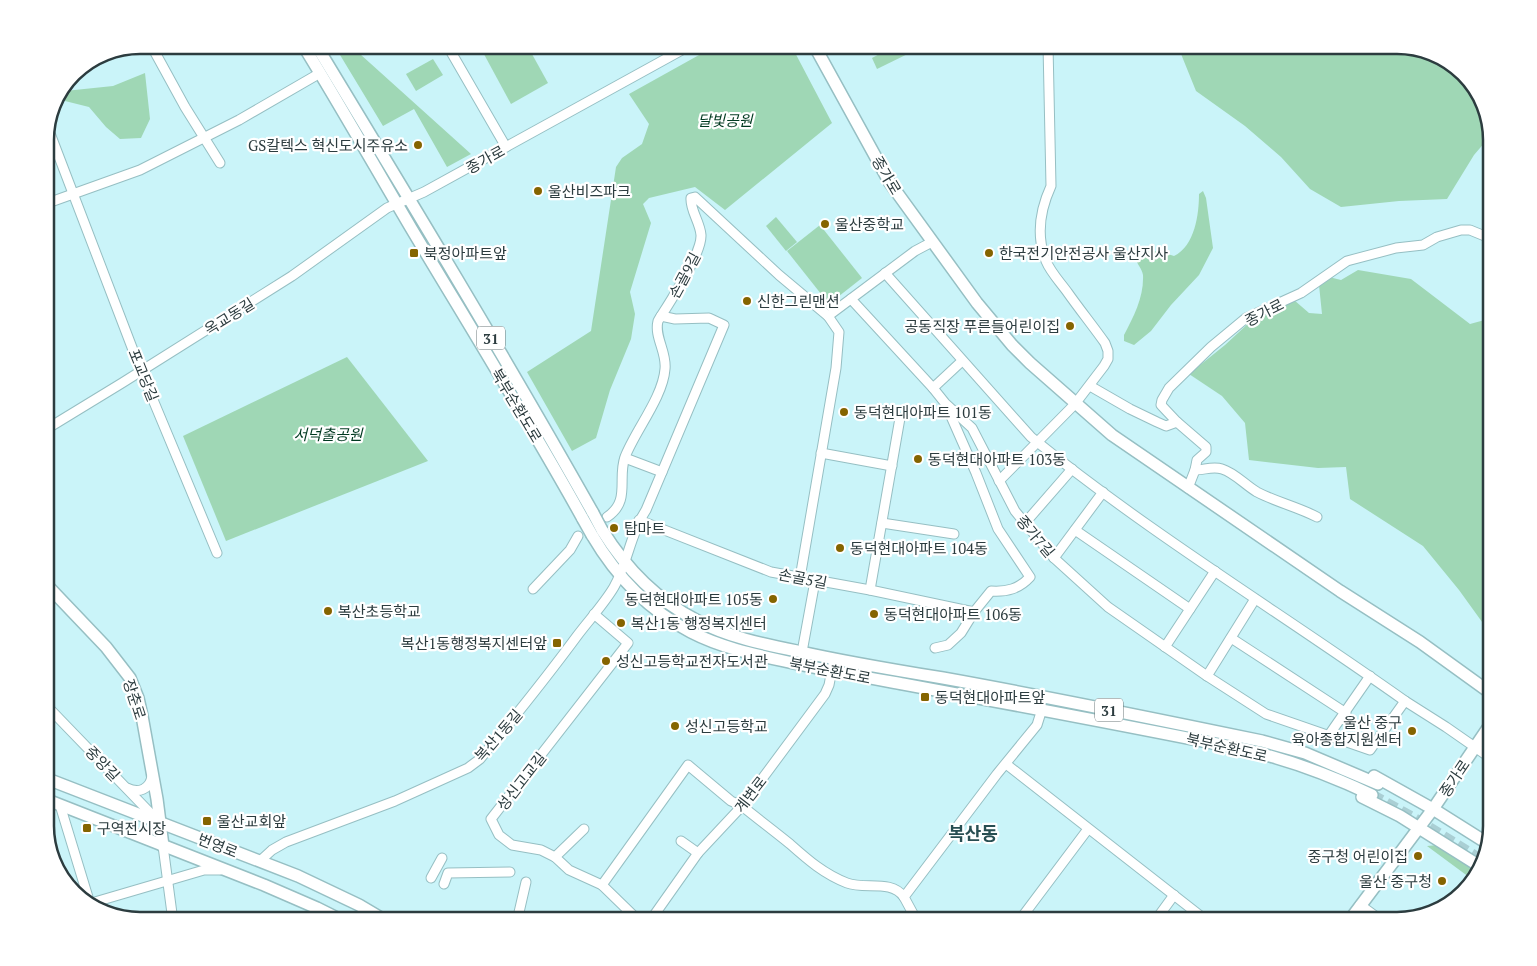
<svg xmlns="http://www.w3.org/2000/svg" width="1537" height="966" font-family="'PT Serif','Noto Sans KR',serif">
<style>
.green{fill:#9fd7b5}
.lines{fill:none;stroke-linecap:round;stroke-linejoin:round}
.major-tunnel{stroke:#aacfd4;stroke-width:11;stroke-dasharray:11 5.5;stroke-linecap:butt}
.minor-casing{stroke:#96bfc3;stroke-width:11}
.major-casing{stroke:#96bfc3;stroke-width:14}
.minor{stroke:#fff;stroke-width:9}
.major{stroke:#fff;stroke-width:11}
.major-bridge-casing{stroke:#96bfc3;stroke-width:14;stroke-linecap:butt}
.major-bridge{stroke:#fff;stroke-width:11}
.poi-dot{fill:#856400;stroke:#fff;stroke-width:2}
.labels{text-anchor:middle;dominant-baseline:central;stroke-width:4.5;stroke-linejoin:round;paint-order:stroke}
.shield{fill:#fff;stroke:#6b7679;stroke-width:1}
.shield-label{font-size:14px;font-weight:bold;fill:#2c3c3f}
.park-label{font-size:15px;font-style:italic;fill:#003920;stroke:#fff}
.poi-label{font-size:15px;fill:#2c3c3f;stroke:#fff;text-anchor:start}
.street-label{font-size:15px;fill:#2c3c3f;stroke:#fff}
.quarter-label{font-size:18px;font-weight:bold;fill:#284e52;stroke:#fff}
.rim{fill:none;stroke:#2c3c3f;stroke-width:2.5}
</style>
<rect width="100%" height="100%" fill="#caf4f9"/>
<g class="green">
<path d="M 334,45 L 350,45 L 471,154 L 447,167 L 414,109 L 383,126 Z"/>
<path d="M 479,45 L 527,45 L 548,83 L 511,104 Z"/>
<path d="M 717,45 L 791,45 L 832,123 L 725,210 L 695,187 L 649,198 L 643,204 L 651,223 L 630,292 L 635,314 L 631,339 L 610,390 L 596,438 L 572,451 L 527,372 L 591,331 L 616,167 L 622,158 L 642,144 L 649,124 L 629,94 Z"/>
<path d="M 896,45 L 926,45 L 877,69 L 872,58 Z"/>
<path d="M 1179,45 L 1397,45 L 1445,58 L 1479,92 L 1492,134 L 1474,155 L 1447,199 L 1399,201 L 1341,207 L 1310,189 L 1281,157 L 1245,126 L 1196,91 L 1179,49 Z"/>
<path d="M 433,59 L 443,75 L 416,91 L 406,74 Z"/>
<path d="M 145,73 L 150,119 L 141,138 L 120,139 L 106,127 L 89,107 L 61,100 L 65,91 L 113,86 Z"/>
<path d="M 1203,191 L 1206,198 L 1213,248 L 1199,275 L 1171,305 L 1151,331 L 1134,345 L 1124,341 L 1124,335 C 1134,316 1144,297 1143,275 C 1142,268 1136,264 1136,257 C 1150,248 1159,251 1174,256 C 1195,246 1199,214 1199,194 Z"/>
<path d="M 776,217 L 797,242 L 786,251 L 766,226 Z"/>
<path d="M 820,225 L 862,278 L 829,304 L 787,251 Z"/>
<path d="M 1358,270 L 1411,279 L 1470,324 L 1492,318 L 1492,633 L 1490,633 L 1459,590 L 1423,546 L 1350,499 L 1346,467 L 1318,468 L 1249,460 L 1245,423 L 1222,396 L 1189,374 L 1225,345 L 1252,320 L 1294,300 L 1309,313 L 1322,314 L 1319,285 L 1329,277 L 1341,280 Z"/>
<path d="M 347,357 L 428,461 L 226,541 L 183,436 Z"/>
<path d="M 1438,845 L 1480,871 L 1473,880 L 1427,846 Z"/>
</g>
<g class="lines">
<path class="major-tunnel" d="M 1372,795 L 1417,820 L 1483,861"/>
<defs>
<g id="minor">
<path d="M 151,45 L 185,107 L 220,163"/>
<path d="M 447,45 L 506,147"/>
<path d="M 48,128 L 141,371 L 217,553"/>
<path d="M 45,204 L 140,170 L 239,120 L 315,76"/>
<path d="M 885,273 L 1031,437 C 1149,533 1281,613 1405,701 L 1446,727 L 1492,759"/>
<path d="M 851,299 L 933,388 L 945,403 L 972,428 L 1015,511 L 1054,558 L 1108,607 L 1207,676 L 1266,714 L 1370,750 L 1405,701"/>
<path d="M 828,316 L 915,251 L 932,242"/>
<path d="M 1090,386 L 1130,409 L 1157,422 L 1166,426 L 1177,422"/>
<path d="M 933,388 L 962,361"/>
<path d="M 45,430 L 122,383 L 292,276 L 387,208 L 424,192 L 691,45"/>
<path d="M 821,453 L 892,466"/>
<path d="M 625,458 L 662,472"/>
<path d="M 1195,470 C 1204,470 1213,466 1222,469 C 1235,473 1245,485 1257,492 C 1276,502 1298,507 1317,517"/>
<path d="M 999,481 L 1075,404 L 1104,366 L 1108,359 L 1108,351 L 1105,343 C 1093,326 1080,310 1068,293 C 1061,283 1051,273 1046,261 C 1036,236 1040,210 1051,186 L 1048,45"/>
<path d="M 1188,488 L 1195,470 L 1197,460 L 1206,452 L 1206,447 L 1177,422 L 1161,405 L 1162,400 L 1169,388 L 1211,347 L 1246,318 L 1301,293 L 1347,261 L 1396,248 L 1423,245 L 1437,237 L 1461,230 L 1470,230 L 1492,239"/>
<path d="M 607,517 C 631,501 617,479 625,457 C 635,431 663,397 665,369 C 667,352 654,337 658,321 C 669,303 702,254 701,235 C 700,222 690,210 691,198 L 695,197 L 779,275 L 828,316 L 839,332 L 836,368 L 800,578"/>
<path d="M 639,520 L 771,572 L 870,590 L 974,612"/>
<path d="M 882,523 L 954,534"/>
<path d="M 1025,523 L 1072,469"/>
<path d="M 1075,530 L 1190,609"/>
<path d="M 1054,558 L 1103,492"/>
<path d="M 533,589 L 570,550 L 578,536"/>
<path d="M 870,590 L 900,418"/>
<path d="M 594,614 L 628,643 L 491,819 L 499,835 L 512,845 L 541,850 L 555,857 L 569,870 L 602,885 L 639,921"/>
<path d="M 1231,638 L 1346,713"/>
<path d="M 1165,647 L 1215,571"/>
<path d="M 935,648 L 948,645 L 961,633 L 974,612 L 991,591 C 1007,592 1019,589 1030,577 L 998,529 L 976,473 L 946,405"/>
<path d="M 802,652 L 815,581"/>
<path d="M 1207,676 L 1255,599"/>
<path d="M 45,704 L 158,821"/>
<path d="M 1329,735 L 1370,676"/>
<path d="M 1006,764 L 1207,921"/>
<path d="M 127,788 C 139,794 150,789 152,776"/>
<path d="M 60,805 L 91,907"/>
<path d="M 681,841 L 698,853"/>
<path d="M 163,846 L 173,921"/>
<path d="M 555,857 L 584,829"/>
<path d="M 260,861 L 272,850 L 286,842 L 395,801 L 468,768 L 480,759 C 513,719 546,678 577,636 C 589,620 604,604 614,587 C 628,563 630,534 646,510 L 724,325 L 709,318 L 675,319 L 661,316"/>
<path d="M 431,878 L 442,858"/>
<path d="M 444,884 L 448,873 L 510,872"/>
<path d="M 602,885 L 688,765 L 731,801 L 742,806 C 758,819 774,831 790,844 C 808,860 824,874 847,883 C 865,890 891,879 904,897"/>
<path d="M 88,904 L 204,870 L 220,870"/>
<path d="M 1360,905 L 1382,921"/>
<path d="M 517,921 L 526,882"/>
<path d="M 650,921 L 698,853 L 742,806 L 825,694 L 829,685 L 834,659"/>
<path d="M 917,921 L 904,897 L 997,774 L 1037,725 L 1042,709"/>
<path d="M 1019,921 L 1088,829"/>
<path d="M 1155,921 L 1174,895"/>
</g>
<g id="major">
<path d="M 303,45 C 340,105 375,167 411,228 C 469,325 528,420 583,519"/>
<path d="M 316,45 C 410,200 504,355 593,513"/>
<path d="M 814,45 L 890,183 L 977,303 L 1012,345 L 1030,363 L 1112,435 L 1340,591 L 1420,642 L 1492,694"/>
<path d="M 602,530 C 625,567 657,600 696,620 C 728,637 762,644 797,651 C 845,662 894,670 943,678 C 1049,697 1156,719 1262,741 L 1305,753 L 1378,784"/>
<path d="M 592,535 C 616,576 648,610 691,632 C 720,647 752,654 784,661 C 824,670 864,677 903,684 C 1016,705 1129,726 1242,749 C 1287,759 1330,775 1372,795"/>
<path d="M 45,583 L 106,647 L 130,678 L 138,698 L 142,716 L 157,799 L 163,846"/>
<path d="M 1374,776 L 1433,809 L 1487,843"/>
<path d="M 45,778 L 298,876 L 359,905 L 386,921"/>
<path d="M 1362,797 L 1400,816 L 1481,867"/>
<path d="M 45,799 L 264,885 L 317,908 L 343,921"/>
<path d="M 1349,921 L 1433,809 L 1492,722"/>
</g>
</defs>
<use href="#minor" class="minor-casing"/>
<use href="#major" class="major-casing"/>
<use href="#minor" class="minor"/>
<use href="#major" class="major"/>
<defs>
<g id="major-bridge">
<path d="M 593,513 L 602,530"/>
<path d="M 583,519 L 592,535"/>
</g>
</defs>
<use href="#major-bridge" class="major-bridge-casing"/>
<use href="#major-bridge" class="major-bridge"/>
</g>
<g class="poi-dot">
<circle cx="418" cy="145" r="5"/>
<circle cx="538" cy="191" r="5"/>
<circle cx="825" cy="224" r="5"/>
<rect x="409" y="248" width="10" height="10" rx="2.5"/>
<circle cx="989" cy="253" r="5"/>
<circle cx="747" cy="301" r="5"/>
<circle cx="1070" cy="326" r="5"/>
<circle cx="844" cy="412" r="5"/>
<circle cx="918" cy="459" r="5"/>
<circle cx="614" cy="528" r="5"/>
<circle cx="840" cy="548" r="5"/>
<circle cx="773" cy="599" r="5"/>
<circle cx="328" cy="611" r="5"/>
<circle cx="874" cy="614" r="5"/>
<circle cx="621" cy="623" r="5"/>
<rect x="552" y="638" width="10" height="10" rx="2.5"/>
<circle cx="606" cy="661" r="5"/>
<rect x="920" y="692" width="10" height="10" rx="2.5"/>
<circle cx="675" cy="726" r="5"/>
<circle cx="1412" cy="731" r="5"/>
<rect x="202" y="816" width="10" height="10" rx="2.5"/>
<rect x="82" y="823" width="10" height="10" rx="2.5"/>
<circle cx="1418" cy="856" r="5"/>
<circle cx="1442" cy="881" r="5"/>
</g>
<g class="labels">
<g class="shield">
<rect x="477" y="326.5" width="28" height="23" rx="4"/>
<rect x="1095" y="698.5" width="28" height="23" rx="4"/>
</g>
<g class="shield-label">
<text x="491" y="338">31</text>
<text x="1109" y="710">31</text>
</g>
<g class="park-label">
<text x="725" y="120">달빛공원</text>
<text x="328" y="434">서덕출공원</text>
</g>
<g class="poi-label">
<text x="408" y="145" text-anchor="end">GS칼텍스 혁신도시주유소</text>
<text x="548" y="191">울산비즈파크</text>
<text x="835" y="224">울산중학교</text>
<text x="424" y="253">북정아파트앞</text>
<text x="999" y="253">한국전기안전공사 울산지사</text>
<text x="757" y="301">신한그린맨션</text>
<text x="1060" y="326" text-anchor="end">공동직장 푸른들어린이집</text>
<text x="854" y="412">동덕현대아파트 101동</text>
<text x="928" y="459">동덕현대아파트 103동</text>
<text x="624" y="528">탑마트</text>
<text x="850" y="548">동덕현대아파트 104동</text>
<text x="763" y="599" text-anchor="end">동덕현대아파트 105동</text>
<text x="338" y="611">복산초등학교</text>
<text x="884" y="614">동덕현대아파트 106동</text>
<text x="631" y="623">복산1동 행정복지센터</text>
<text x="547" y="643" text-anchor="end">복산1동행정복지센터앞</text>
<text x="616" y="661">성신고등학교전자도서관</text>
<text x="935" y="697">동덕현대아파트앞</text>
<text x="1402" y="722" text-anchor="end">울산 중구<tspan x="1402" dy="17">육아종합지원센터</tspan></text>
<text x="685" y="726">성신고등학교</text>
<text x="217" y="821">울산교회앞</text>
<text x="97" y="828">구역전시장</text>
<text x="1408" y="856" text-anchor="end">중구청 어린이집</text>
<text x="1432" y="881" text-anchor="end">울산 중구청</text>
</g>
<g class="street-label">
<text transform="translate(485 159) rotate(-29)">종가로</text>
<text transform="translate(887 175) rotate(59)">종가로</text>
<text transform="translate(684 275) rotate(-62)">손골9길</text>
<text transform="translate(1264 312) rotate(-27)">종가로</text>
<text transform="translate(229 316) rotate(-32)">옥교동길</text>
<text transform="translate(144 375) rotate(68)">포교당길</text>
<text transform="translate(517 405) rotate(59)">북부순환도로</text>
<text transform="translate(1036 536) rotate(50)">종가7길</text>
<text transform="translate(803 578) rotate(11)">손골5길</text>
<text transform="translate(830 670) rotate(11)">북부순환도로</text>
<text transform="translate(135 699) rotate(72)">장춘로</text>
<text transform="translate(498 735) rotate(-49)">복산1동길</text>
<text transform="translate(1227 747) rotate(13)">북부순환도로</text>
<text transform="translate(103 763) rotate(46)">중앙길</text>
<text transform="translate(1454 778) rotate(-56)">종가로</text>
<text transform="translate(521 781) rotate(-52)">성신고교길</text>
<text transform="translate(750 794) rotate(-52)">계변로</text>
<text transform="translate(218 845) rotate(21)">번영로</text>
</g>
<g class="quarter-label">
<text x="973" y="833">복산동</text>
</g>
</g>
<path d="M0 0H1537V966H0ZM140 54H1397A86 86 0 0 1 1483 140V826A86 86 0 0 1 1397 912H140A86 86 0 0 1 54 826V140A86 86 0 0 1 140 54Z" fill="#fff" fill-rule="evenodd"/>
<path class="rim" d="M140 54H1397A86 86 0 0 1 1483 140V826A86 86 0 0 1 1397 912H140A86 86 0 0 1 54 826V140A86 86 0 0 1 140 54Z"/>
</svg>
